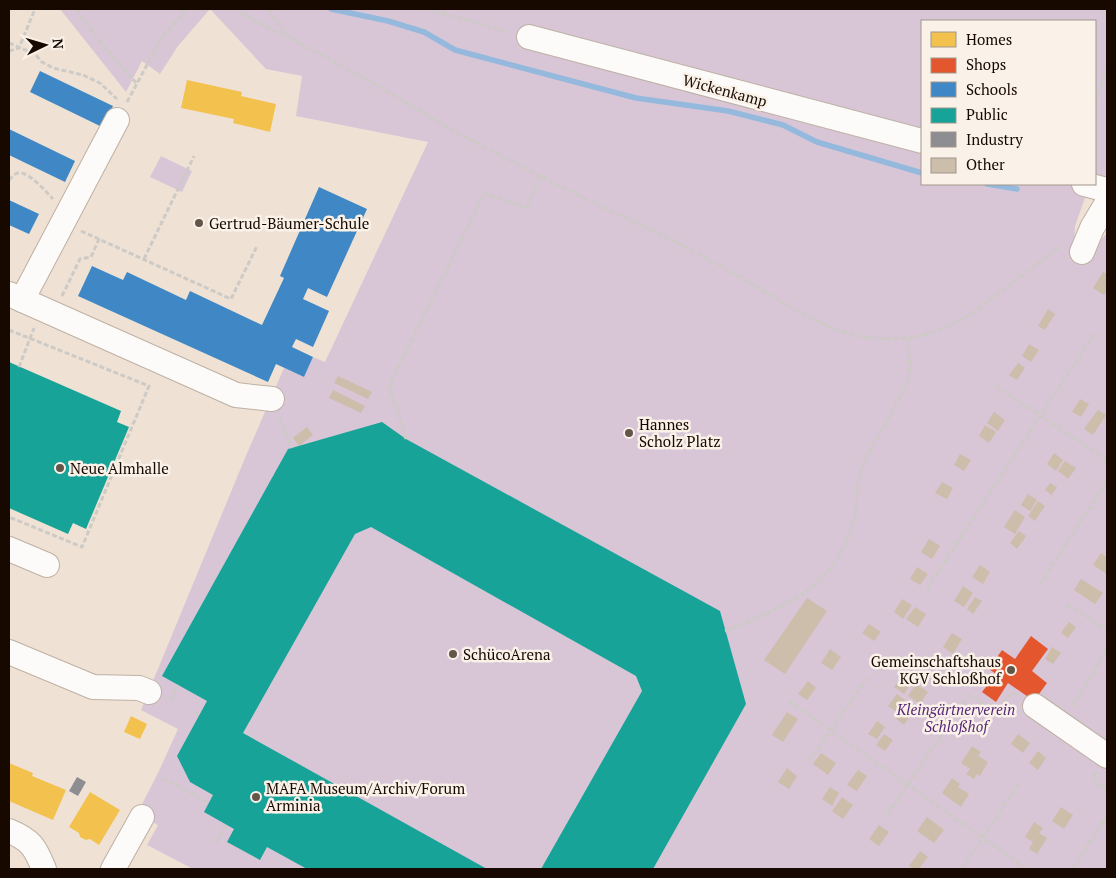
<svg xmlns="http://www.w3.org/2000/svg" width="1116" height="878" font-family="'PT Serif',serif">
<style>
.green{fill:#d8c6d7}
.homes{fill:#f2c14e}
.shops{fill:#e4572e}
.schools{fill:#3f88c5}
.public{fill:#17a398}
.industry{fill:#8d8d92}
.lines{fill:none;stroke-linecap:round;stroke-linejoin:round}
.stream{stroke:#95b9dc;stroke-width:5.5}
.building{fill:#cdbdab}
.minor-casing{stroke:#beb1a3;stroke-width:26}
.path{stroke:#cecac6;stroke-width:3;stroke-dasharray:5 2.5;stroke-linecap:butt}
.minor{stroke:#fdfbf9;stroke-width:24}
.poi-dot{fill:#63554a;stroke:#faf2e9;stroke-width:2}
.labels{text-anchor:middle;dominant-baseline:central;stroke-width:5;stroke-linejoin:round;paint-order:stroke}
.street-label{font-size:15px;fill:#170900;stroke:#faf2e9}
.poi-label{font-size:15px;fill:#170900;stroke:#faf2e9;text-anchor:start}
.park-label{font-size:15px;font-style:italic;fill:#562977;stroke:#faf2e9}
</style>
<rect width="100%" height="100%" fill="#efe2d4"/>
<g class="green">
<path d="M 60,9 L 1107,9 L 1107,180 L 1095,176 L 1095,21 L 922,21 L 922,184 L 1090,184 L 1075,226 L 1074,252 L 1090,252 L 1107,233 L 1107,869 L 193,869 L 147,845 L 158,825 L 137,814 L 159,771 L 178,729 L 141,710 L 245,458 L 284,368 L 304,377 L 313,357 L 325,362 L 428,142 L 296,116 L 302,76 L 266,69 L 210,9 L 178,46 L 160,74 L 142,61 L 126,92 Z"/>
<path d="M 161,156 L 192,171 L 182,192 L 150,177 Z"/>
</g>
<g class="homes">
<path d="M 187,80 L 242,92 L 241,96 L 276,104 L 270,132 L 233,123 L 234,119 L 181,108 Z"/>
<path d="M 131,716 L 147,724 L 140,739 L 124,732 Z"/>
<path d="M 9,763 L 33,773 L 32,776 L 66,790 L 53,820 L 9,801 Z"/>
<path d="M 90,792 L 120,810 L 99,845 L 90,839 L 86,840 L 80,837 L 79,833 L 69,827 Z"/>
</g>
<path class="shops" d="M 1031,636 L 1048,649 L 1032,671 L 1047,683 L 1034,701 L 1008,683 L 996,702 L 982,692 L 996,674 L 989,669 L 1002,650 L 1015,659 Z"/>
<g class="schools">
<path d="M 40,71 L 113,106 L 102,127 L 30,92 Z"/>
<path d="M 9,129 L 75,161 L 65,182 L 9,155 Z"/>
<path d="M 319,187 L 367,209 L 327,297 L 308,288 L 303,299 L 329,311 L 313,347 L 296,339 L 292,347 L 313,357 L 304,377 L 276,364 L 268,382 L 78,296 L 92,266 L 123,280 L 127,272 L 186,300 L 190,291 L 262,325 L 284,278 L 280,276 Z"/>
<path d="M 9,200 L 39,214 L 29,234 L 9,225 Z"/>
</g>
<g class="public">
<path d="M 9,362 L 121,411 L 117,422 L 129,427 L 86,529 L 73,523 L 68,534 L 9,508 Z"/>
<path d="M 382,422 L 406,439 L 720,611 L 746,704 L 653,869 L 541,869 L 642,691 L 636,676 L 371,527 L 355,534 L 243,733 L 487,869 L 307,869 L 267,847 L 260,860 L 227,842 L 234,829 L 204,812 L 213,795 L 190,782 L 177,756 L 207,701 L 162,676 L 288,449 Z"/>
</g>
<path class="industry" d="M 77,777 L 86,782 L 78,796 L 69,791 Z"/>
<g class="lines">
<g class="stream">
<path d="M 331,9 L 388,21 L 424,32 L 455,50 L 636,98 L 728,111 L 783,125 L 817,142 L 922,173"/>
<path d="M 987,184 L 1017,189"/>
</g>
</g>
<g class="building">
<path d="M 1103,272 L 1107,274 L 1107,290 L 1104,295 L 1093,288 Z"/>
<path d="M 1048,309 L 1055,314 L 1045,330 L 1038,326 Z"/>
<path d="M 1029,344 L 1039,350 L 1031,362 L 1022,356 Z"/>
<path d="M 1018,363 L 1025,368 L 1017,380 L 1009,375 Z"/>
<path d="M 338,376 L 372,392 L 368,399 L 334,383 Z"/>
<path d="M 333,390 L 365,406 L 361,413 L 329,398 Z"/>
<path d="M 1080,399 L 1089,404 L 1081,417 L 1072,412 Z"/>
<path d="M 1098,410 L 1106,415 L 1093,435 L 1084,429 Z"/>
<path d="M 994,412 L 1005,420 L 998,431 L 987,423 Z"/>
<path d="M 985,425 L 996,432 L 989,443 L 979,436 Z"/>
<path d="M 307,427 L 313,435 L 299,446 L 293,438 Z"/>
<path d="M 1054,453 L 1063,460 L 1056,471 L 1047,464 Z"/>
<path d="M 960,454 L 971,460 L 964,471 L 954,465 Z"/>
<path d="M 1065,461 L 1076,468 L 1068,479 L 1058,471 Z"/>
<path d="M 942,482 L 953,488 L 947,499 L 935,493 Z"/>
<path d="M 1050,483 L 1057,487 L 1052,495 L 1045,490 Z"/>
<path d="M 1028,494 L 1037,500 L 1030,511 L 1021,505 Z"/>
<path d="M 1038,501 L 1045,506 L 1035,521 L 1028,516 Z"/>
<path d="M 1015,510 L 1025,517 L 1015,534 L 1004,527 Z"/>
<path d="M 1019,531 L 1026,536 L 1017,549 L 1010,543 Z"/>
<path d="M 929,539 L 940,546 L 932,559 L 921,552 Z"/>
<path d="M 1101,553 L 1107,557 L 1107,574 L 1093,565 Z"/>
<path d="M 980,565 L 990,572 L 983,584 L 972,577 Z"/>
<path d="M 917,567 L 928,574 L 920,585 L 910,579 Z"/>
<path d="M 1081,579 L 1103,593 L 1095,604 L 1074,590 Z"/>
<path d="M 963,586 L 973,593 L 964,607 L 954,601 Z"/>
<path d="M 975,597 L 982,601 L 973,614 L 967,609 Z"/>
<path d="M 807,598 L 827,611 L 785,674 L 764,660 Z"/>
<path d="M 902,599 L 912,605 L 903,619 L 894,612 Z"/>
<path d="M 915,607 L 926,614 L 918,627 L 906,619 Z"/>
<path d="M 1069,622 L 1076,627 L 1068,638 L 1061,633 Z"/>
<path d="M 869,624 L 881,632 L 874,641 L 862,633 Z"/>
<path d="M 952,633 L 962,639 L 953,654 L 943,647 Z"/>
<path d="M 1052,647 L 1061,653 L 1053,664 L 1045,659 Z"/>
<path d="M 830,649 L 841,657 L 832,670 L 821,663 Z"/>
<path d="M 903,676 L 912,682 L 904,694 L 894,687 Z"/>
<path d="M 808,681 L 816,688 L 807,700 L 798,694 Z"/>
<path d="M 916,684 L 928,692 L 920,704 L 908,696 Z"/>
<path d="M 897,694 L 905,700 L 897,712 L 888,706 Z"/>
<path d="M 904,706 L 913,712 L 904,725 L 895,718 Z"/>
<path d="M 787,712 L 798,719 L 783,742 L 772,735 Z"/>
<path d="M 877,721 L 885,727 L 877,739 L 868,734 Z"/>
<path d="M 884,734 L 893,740 L 885,751 L 876,745 Z"/>
<path d="M 1018,734 L 1030,743 L 1023,753 L 1011,744 Z"/>
<path d="M 972,746 L 981,752 L 978,756 L 988,762 L 980,776 L 977,774 L 974,779 L 966,774 L 970,769 L 961,763 Z"/>
<path d="M 1038,751 L 1046,758 L 1038,770 L 1029,763 Z"/>
<path d="M 821,753 L 836,763 L 828,775 L 813,764 Z"/>
<path d="M 787,768 L 797,776 L 789,789 L 778,782 Z"/>
<path d="M 858,770 L 867,776 L 857,791 L 847,785 Z"/>
<path d="M 952,778 L 960,784 L 958,787 L 969,794 L 961,807 L 942,793 Z"/>
<path d="M 830,787 L 839,793 L 832,806 L 822,799 Z"/>
<path d="M 842,797 L 853,805 L 843,819 L 832,811 Z"/>
<path d="M 1061,807 L 1073,815 L 1064,829 L 1052,821 Z"/>
<path d="M 927,817 L 944,830 L 934,843 L 917,831 Z"/>
<path d="M 1034,822 L 1043,828 L 1039,833 L 1047,838 L 1037,854 L 1029,849 L 1033,842 L 1025,837 Z"/>
<path d="M 879,825 L 889,832 L 879,846 L 869,839 Z"/>
<path d="M 920,851 L 928,857 L 919,869 L 914,869 L 909,866 Z"/>
</g>
<g class="lines">
<defs>
<g id="minor">
<path d="M 529,37 L 922,141"/>
<path d="M 1084,184 L 1107,190"/>
<path d="M 1082,252 L 1092,228 L 1107,203"/>
<path d="M 9,294 L 236,395 L 272,399"/>
<path d="M 22,300 L 117,120"/>
<path d="M 9,549 L 47,565"/>
<path d="M 9,652 L 93,687 L 139,688 L 149,692"/>
<path d="M 1035,706 L 1107,756"/>
<path d="M 9,831 C 31,840 35,847 44,869"/>
<path d="M 113,869 L 142,817"/>
</g>
</defs>
<use href="#minor" class="minor-casing"/>
<g class="path">
<path d="M 77,9 L 96,37 L 138,85"/>
<path d="M 233,9 C 246,15 259,23 272,30 C 282,35 288,35 297,42 L 377,85 L 455,132 L 576,194 L 672,240 L 728,270 L 797,311 L 836,330 L 862,337 L 887,339 L 908,338 L 929,334 L 944,328 L 970,315 L 1062,245"/>
<path d="M 268,9 L 286,34"/>
<path d="M 428,9 L 509,32"/>
<path d="M 9,43 L 35,54 L 42,62 L 53,68 L 83,75 L 100,83 L 117,99"/>
<path d="M 9,51 L 19,48 L 35,9"/>
<path d="M 1095,100 L 1107,68"/>
<path d="M 127,102 L 162,37 L 187,9"/>
<path d="M 9,180 C 12,177 14,174 18,173 C 29,171 46,192 53,199"/>
<path d="M 81,231 L 231,299 L 257,246"/>
<path d="M 144,259 L 194,156"/>
<path d="M 62,296 L 80,259 L 91,257 L 99,239"/>
<path d="M 9,330 L 149,386 L 82,547 L 9,517"/>
<path d="M 19,367 L 34,328"/>
<path d="M 996,386 L 1107,460"/>
<path d="M 280,418 L 292,448"/>
<path d="M 406,439 L 389,386 L 484,193 L 527,208 L 540,176"/>
<path d="M 1039,585 L 1107,482"/>
<path d="M 927,589 L 1094,334"/>
<path d="M 1067,604 L 1107,630"/>
<path d="M 725,631 C 784,607 832,590 853,523 C 859,504 855,482 863,464 C 873,443 886,424 896,404 C 902,394 908,384 909,373 C 911,362 908,349 908,338"/>
<path d="M 170,700 L 178,685"/>
<path d="M 789,701 L 1027,869"/>
<path d="M 1073,706 L 1107,649"/>
<path d="M 194,712 L 200,715"/>
<path d="M 809,762 L 867,678"/>
<path d="M 1096,772 L 1093,777 L 1107,792"/>
<path d="M 163,778 L 209,803"/>
<path d="M 887,815 L 969,695 L 997,711 L 1012,692 L 1018,696"/>
<path d="M 216,843 L 226,824"/>
<path d="M 962,869 L 1019,783"/>
<path d="M 1072,869 L 1107,815"/>
</g>
<use href="#minor" class="minor"/>
</g>
<g class="poi-dot">
<circle cx="199" cy="223" r="5"/>
<circle cx="629" cy="433" r="5"/>
<circle cx="60" cy="468" r="5"/>
<circle cx="453" cy="654" r="5"/>
<circle cx="1011" cy="670" r="5"/>
<circle cx="256" cy="797" r="5"/>
</g>
<g class="labels">
<g class="street-label">
<text transform="translate(725 90) rotate(15)">Wickenkamp</text>
</g>
<g class="poi-label">
<text x="209" y="223">Gertrud-Bäumer-Schule</text>
<text x="639" y="424">Hannes<tspan x="639" dy="17">Scholz Platz</tspan></text>
<text x="70" y="468">Neue Almhalle</text>
<text x="463" y="654">SchücoArena</text>
<text x="1001" y="661" text-anchor="end">Gemeinschaftshaus<tspan x="1001" dy="17">KGV Schloßhof</tspan></text>
<text x="266" y="788">MAFA Museum/Archiv/Forum<tspan x="266" dy="17">Arminia</tspan></text>
</g>
<g class="park-label">
<text x="956" y="709">Kleingärtnerverein<tspan x="956" dy="17">Schloßhof</tspan></text>
</g>
</g>
<rect width="1116" height="878" fill="none" stroke="#170900" stroke-width="20"/>
<rect x="921" y="20" width="175" height="165" fill="#faf2e9" stroke="#9f958c"/>
<rect x="931" y="32" width="25" height="15" fill="#f2c14e" stroke="#9f958c"/>
<text x="966" y="45" font-size="15" fill="#170900">Homes</text>
<rect x="931" y="58" width="25" height="15" fill="#e4572e" stroke="#9f958c"/>
<text x="966" y="70" font-size="15" fill="#170900">Shops</text>
<rect x="931" y="82" width="25" height="15" fill="#3f88c5" stroke="#9f958c"/>
<text x="966" y="95" font-size="15" fill="#170900">Schools</text>
<rect x="931" y="108" width="25" height="15" fill="#17a398" stroke="#9f958c"/>
<text x="966" y="120" font-size="15" fill="#170900">Public</text>
<rect x="931" y="132" width="25" height="15" fill="#8d8d92" stroke="#9f958c"/>
<text x="966" y="145" font-size="15" fill="#170900">Industry</text>
<rect x="931" y="158" width="25" height="15" fill="#cdbdab" stroke="#9f958c"/>
<text x="966" y="170" font-size="15" fill="#170900">Other</text>
<g transform="translate(45 45) rotate(85)" stroke="#faf2e9" stroke-width="4" paint-order="stroke">
<path d="M0-4L9 19L0 12L-9 19Z" fill="#170900"/>
<text y="-8" font-size="14" font-weight="bold" text-anchor="middle" fill="#170900">N</text>
</g>
</svg>
